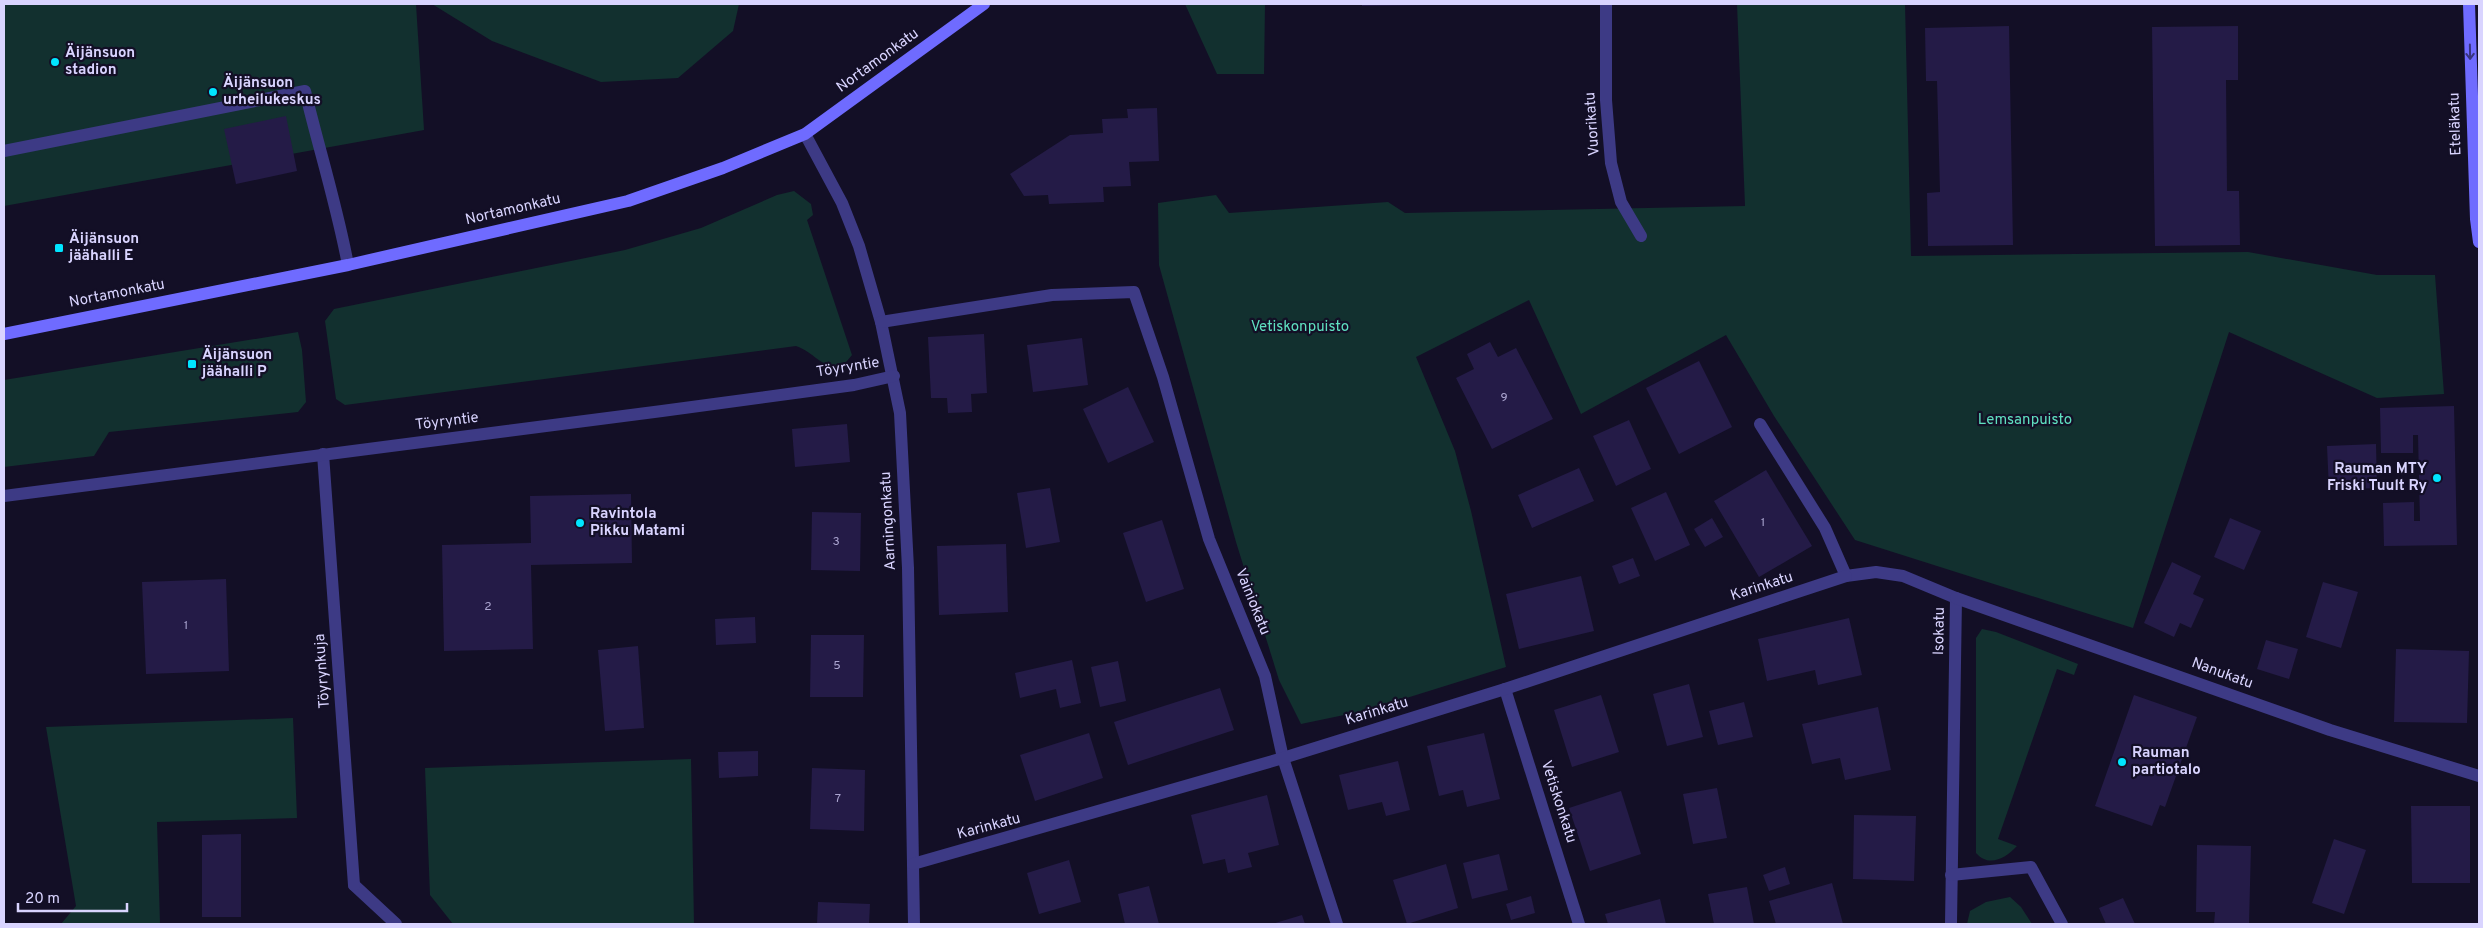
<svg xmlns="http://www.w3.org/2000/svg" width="2483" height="928" font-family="Overpass,sans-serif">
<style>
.green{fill:#12302f}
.building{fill:#241b47}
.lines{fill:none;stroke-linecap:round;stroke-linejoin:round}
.lane{stroke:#3d3a85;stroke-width:12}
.street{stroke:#3d3a85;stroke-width:12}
.secondary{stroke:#6f6bff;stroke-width:12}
.oneway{stroke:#38347d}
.poi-dot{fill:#00e5ff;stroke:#130f26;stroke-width:2}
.labels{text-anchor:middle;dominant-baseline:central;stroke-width:4.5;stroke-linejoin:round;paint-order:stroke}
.number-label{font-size:12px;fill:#aca6d1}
.poi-label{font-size:15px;font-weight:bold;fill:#d9d4ff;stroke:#130f26;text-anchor:start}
.street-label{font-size:15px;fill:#d9d4ff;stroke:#130f26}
.park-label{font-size:15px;fill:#5fe0c0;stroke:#130f26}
</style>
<rect width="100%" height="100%" fill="#130f26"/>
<g class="green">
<path d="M 4,4 L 416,4 L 424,130 L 4,206 Z"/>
<path d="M 432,4 L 739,4 L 733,31 L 678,78 L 601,82 L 492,41 Z"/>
<path d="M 1185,4 L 1265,4 L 1264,74 L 1217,74 Z"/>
<path d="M 1737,4 L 1905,4 L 1911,256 L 2248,252 L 2377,275 L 2435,275 L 2444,394 L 2377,398 L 2229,332 L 2133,628 L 1855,540 L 1774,416 L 1726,335 L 1581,414 L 1529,300 L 1416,357 L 1455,451 L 1471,511 L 1506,667 L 1368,710 L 1301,724 L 1279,680 L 1236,542 L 1159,265 L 1158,203 L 1216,195 L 1229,213 L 1388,202 L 1405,213 L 1745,206 Z"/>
<path d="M 794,191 L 811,204 L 813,215 L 807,220 L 852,355 L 841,368 C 821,368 814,352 796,346 L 345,405 L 336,399 L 325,321 L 334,309 L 625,250 L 701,228 L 777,195 Z"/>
<path d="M 298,332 L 302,350 L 306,402 L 298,412 L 109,432 L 94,456 L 4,467 L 4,380 Z"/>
<path d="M 1982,629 L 1996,632 L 2078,664 L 2074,675 L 2057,669 L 1998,839 L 2017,846 C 2006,858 1989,868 1976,853 L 1976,638 Z"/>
<path d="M 293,718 L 297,818 L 157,822 L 160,924 L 61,924 L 76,906 L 46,727 Z"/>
<path d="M 691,759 L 694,924 L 453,924 L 430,895 L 425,768 Z"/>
<path d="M 2010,897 L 2021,907 L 2032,924 L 1967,924 L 1970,911 L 1986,902 Z"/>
</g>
<g class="building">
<path d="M 1362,4 L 1430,4 L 1430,5 L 1362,6 Z"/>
<path d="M 2009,26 L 2013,245 L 1928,246 L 1927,193 L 1940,192 L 1937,81 L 1926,81 L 1925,28 Z"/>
<path d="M 2238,26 L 2238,80 L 2226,80 L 2227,191 L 2239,191 L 2240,245 L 2155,246 L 2152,27 Z"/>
<path d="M 1157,108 L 1159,161 L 1129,162 L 1131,186 L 1103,187 L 1104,202 L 1049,204 L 1048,195 L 1024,196 L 1010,174 L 1070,135 L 1103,133 L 1102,119 L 1128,118 L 1127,109 Z"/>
<path d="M 286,116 L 297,171 L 236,184 L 224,129 Z"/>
<path d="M 984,334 L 987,393 L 971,394 L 972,412 L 948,413 L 947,398 L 931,398 L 928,337 Z"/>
<path d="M 1082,338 L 1088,385 L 1033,392 L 1027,345 Z"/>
<path d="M 1490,342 L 1498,357 L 1516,348 L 1553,419 L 1492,449 L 1456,378 L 1474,369 L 1467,354 Z"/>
<path d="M 1699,361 L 1732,427 L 1679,454 L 1646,388 Z"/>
<path d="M 1128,387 L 1154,442 L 1108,463 L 1083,409 Z"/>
<path d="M 2454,406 L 2457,545 L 2384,546 L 2383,503 L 2414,502 L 2414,521 L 2420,521 L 2418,435 L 2413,435 L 2413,453 L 2381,453 L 2380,408 Z"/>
<path d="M 1629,420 L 1651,469 L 1616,486 L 1593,436 Z"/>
<path d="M 847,424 L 850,462 L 795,467 L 792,429 Z"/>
<path d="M 2376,444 L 2377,488 L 2329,490 L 2327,446 Z"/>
<path d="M 1579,468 L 1594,501 L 1532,528 L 1518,495 Z"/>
<path d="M 1766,470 L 1812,546 L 1759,577 L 1714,501 Z"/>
<path d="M 1050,488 L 1060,542 L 1026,548 L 1017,493 Z"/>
<path d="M 1666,492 L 1690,545 L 1655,561 L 1631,508 Z"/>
<path d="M 631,494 L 632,563 L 531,565 L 533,649 L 444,651 L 442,545 L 531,543 L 530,496 Z"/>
<path d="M 812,512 L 861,513 L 860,571 L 811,570 Z"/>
<path d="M 1712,518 L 1723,537 L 1705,547 L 1694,529 Z"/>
<path d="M 2230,518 L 2261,531 L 2244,570 L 2214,557 Z"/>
<path d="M 1162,520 L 1184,589 L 1146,602 L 1123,533 Z"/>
<path d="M 1006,544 L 1008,612 L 939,615 L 937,546 Z"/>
<path d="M 1633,558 L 1640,576 L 1619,584 L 1612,566 Z"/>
<path d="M 2172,562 L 2201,576 L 2193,594 L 2204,599 L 2191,628 L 2180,623 L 2174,637 L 2144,623 Z"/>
<path d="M 1581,576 L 1594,631 L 1519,649 L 1506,594 Z"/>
<path d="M 226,579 L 229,671 L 146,674 L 142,582 Z"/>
<path d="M 2323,582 L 2358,592 L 2341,648 L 2306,637 Z"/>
<path d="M 755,617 L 756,643 L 716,645 L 715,619 Z"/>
<path d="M 1849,618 L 1862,675 L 1818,685 L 1815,670 L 1767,681 L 1758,639 Z"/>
<path d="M 811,635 L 864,635 L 863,697 L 810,697 Z"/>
<path d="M 2266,640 L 2298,649 L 2289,679 L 2257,669 Z"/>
<path d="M 638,646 L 644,728 L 605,731 L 598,650 Z"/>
<path d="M 2396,649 L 2469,651 L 2467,723 L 2394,722 Z"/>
<path d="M 1072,660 L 1081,703 L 1060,708 L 1056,689 L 1020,698 L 1015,673 Z"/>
<path d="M 1118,661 L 1126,701 L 1100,707 L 1091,667 Z"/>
<path d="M 1689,684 L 1703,737 L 1667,746 L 1653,694 Z"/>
<path d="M 1220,688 L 1234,730 L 1128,765 L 1114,722 Z"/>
<path d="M 1601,695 L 1619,752 L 1572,767 L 1554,710 Z"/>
<path d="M 2134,695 L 2197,717 L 2165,807 L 2160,805 L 2152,826 L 2095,806 Z"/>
<path d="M 1744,702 L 1753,737 L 1718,745 L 1709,711 Z"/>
<path d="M 1878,707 L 1891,770 L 1845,780 L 1840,758 L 1812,764 L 1802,724 Z"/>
<path d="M 1089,733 L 1103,778 L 1035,801 L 1020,755 Z"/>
<path d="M 1484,733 L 1500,799 L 1467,807 L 1463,790 L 1439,796 L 1427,746 Z"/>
<path d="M 758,751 L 758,776 L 719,778 L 718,752 Z"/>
<path d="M 1398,761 L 1410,810 L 1386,816 L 1382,802 L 1348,810 L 1339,775 Z"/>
<path d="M 812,768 L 865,770 L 864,831 L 810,829 Z"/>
<path d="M 1717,788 L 1727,838 L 1693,844 L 1683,794 Z"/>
<path d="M 1621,791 L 1641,854 L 1590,871 L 1569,808 Z"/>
<path d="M 1267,795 L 1279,845 L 1248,853 L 1252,867 L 1228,873 L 1225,859 L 1203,864 L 1191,815 Z"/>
<path d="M 2411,806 L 2470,806 L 2470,883 L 2412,883 Z"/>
<path d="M 1854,815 L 1916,816 L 1914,881 L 1853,879 Z"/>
<path d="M 241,834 L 241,917 L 202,917 L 202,835 Z"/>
<path d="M 2334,839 L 2366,850 L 2344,914 L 2312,903 Z"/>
<path d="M 2197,845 L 2251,846 L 2249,924 L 2214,924 L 2215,912 L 2196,912 Z"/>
<path d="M 1499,854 L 1508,890 L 1472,899 L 1463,863 Z"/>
<path d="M 1069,860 L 1081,902 L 1039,914 L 1027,873 Z"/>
<path d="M 1446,864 L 1458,908 L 1407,924 L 1393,880 Z"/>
<path d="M 1785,867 L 1790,884 L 1769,891 L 1763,875 Z"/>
<path d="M 1832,883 L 1843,924 L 1776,924 L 1769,901 Z"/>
<path d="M 1149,886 L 1159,924 L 1125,924 L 1118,894 Z"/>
<path d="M 1747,887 L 1754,924 L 1714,924 L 1708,894 Z"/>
<path d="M 1531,896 L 1535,913 L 1511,920 L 1506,904 Z"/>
<path d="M 2123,898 L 2135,924 L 2106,924 L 2099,908 Z"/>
<path d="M 1660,899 L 1666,924 L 1608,924 L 1605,914 Z"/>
<path d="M 818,902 L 870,904 L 869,924 L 817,924 Z"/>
<path d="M 1302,915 L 1305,924 L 1272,924 Z"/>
</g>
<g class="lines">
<g class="lane">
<path d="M 4,151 L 305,91 C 319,149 337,206 348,265"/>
<path d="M 354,885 L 396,924"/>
</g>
<g class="street">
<path d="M 1606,4 L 1606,100 L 1611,163 L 1621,202 L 1641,236"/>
<path d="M 805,134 L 842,203 L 859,246 L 881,322 L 900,413 L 908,568 L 914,924"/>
<path d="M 881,322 L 1052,295 L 1134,292 L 1163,377 L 1209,539 L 1265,676 L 1283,758 L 1337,924"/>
<path d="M 1760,424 L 1825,528 L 1846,576 L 1876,572 L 1903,576 L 1956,598 L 1951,924"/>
<path d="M 323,454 L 354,885"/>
<path d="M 4,496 L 662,411 L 854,385 L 894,376"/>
<path d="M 1956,598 L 2330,730 L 2479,776"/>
<path d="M 1505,689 L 1579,924"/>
<path d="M 913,864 L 1283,758 L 1505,689 L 1846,576"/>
<path d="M 1951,875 L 2031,867 L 2062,924"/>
</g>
<g class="secondary">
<path d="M 2469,4 L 2476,219 L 2479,242"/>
<path d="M 4,334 L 348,265 L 628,201 L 723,168 L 805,134 L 984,4"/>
</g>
</g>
<defs><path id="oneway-shaft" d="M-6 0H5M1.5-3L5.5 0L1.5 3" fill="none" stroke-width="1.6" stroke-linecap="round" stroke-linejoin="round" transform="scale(1.25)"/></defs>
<use class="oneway" href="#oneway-shaft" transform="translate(2470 52) rotate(89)"/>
<g class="poi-dot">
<circle cx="55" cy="62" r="5"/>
<circle cx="213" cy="92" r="5"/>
<rect x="54" y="243" width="10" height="10" rx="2.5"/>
<rect x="187" y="359" width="10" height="10" rx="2.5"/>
<circle cx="2437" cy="478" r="5"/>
<circle cx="580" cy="523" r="5"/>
<circle cx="2122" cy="762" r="5"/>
</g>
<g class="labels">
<g class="number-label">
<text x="1504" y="398">9</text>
<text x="1763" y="523">1</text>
<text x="836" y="542">3</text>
<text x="488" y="607">2</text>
<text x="186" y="626">1</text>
<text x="837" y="666">5</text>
<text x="838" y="799">7</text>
</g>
<g class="poi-label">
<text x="65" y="53">Äijänsuon<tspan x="65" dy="17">stadion</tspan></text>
<text x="223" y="83">Äijänsuon<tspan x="223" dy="17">urheilukeskus</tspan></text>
<text x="69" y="239">Äijänsuon<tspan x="69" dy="17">jäähalli E</tspan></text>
<text x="202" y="355">Äijänsuon<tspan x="202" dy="17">jäähalli P</tspan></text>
<text x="2427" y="469" text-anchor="end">Rauman MTY<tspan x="2427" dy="17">Friski Tuult Ry</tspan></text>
<text x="590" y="514">Ravintola<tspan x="590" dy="17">Pikku Matami</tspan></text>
<text x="2132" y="753">Rauman<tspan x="2132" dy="17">partiotalo</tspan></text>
</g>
<g class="street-label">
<text transform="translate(878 61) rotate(-36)">Nortamonkatu</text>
<text transform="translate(1593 124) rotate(-94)">Vuorikatu</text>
<text transform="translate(2456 124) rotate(-92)">Eteläkatu</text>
<text transform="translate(513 210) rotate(-13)">Nortamonkatu</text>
<text transform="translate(117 294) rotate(-11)">Nortamonkatu</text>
<text transform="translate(848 368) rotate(-9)">Töyryntie</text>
<text transform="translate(447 422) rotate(-7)">Töyryntie</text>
<text transform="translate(889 521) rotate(-93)">Aarningonkatu</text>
<text transform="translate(1762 587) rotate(-18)">Karinkatu</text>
<text transform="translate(1252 602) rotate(68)">Vainiokatu</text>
<text transform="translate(1940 631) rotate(-89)">Isokatu</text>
<text transform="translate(323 671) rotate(-94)">Töyrynkuja</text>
<text transform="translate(2222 674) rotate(20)">Nanukatu</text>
<text transform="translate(1377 712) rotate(-17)">Karinkatu</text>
<text transform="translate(1558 802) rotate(72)">Vetiskonkatu</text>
<text transform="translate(989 827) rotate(-15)">Karinkatu</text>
</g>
<g class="park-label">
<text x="1300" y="327">Vetiskonpuisto</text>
<text x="2025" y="420">Lemsanpuisto</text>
</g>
</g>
<rect width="2483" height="928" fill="none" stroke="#d9d4ff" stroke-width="10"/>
<path d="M18 903v8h109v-8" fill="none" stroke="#d9d4ff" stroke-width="2.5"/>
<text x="25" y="903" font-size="15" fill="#d9d4ff" stroke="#130f26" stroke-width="4" paint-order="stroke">20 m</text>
</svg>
